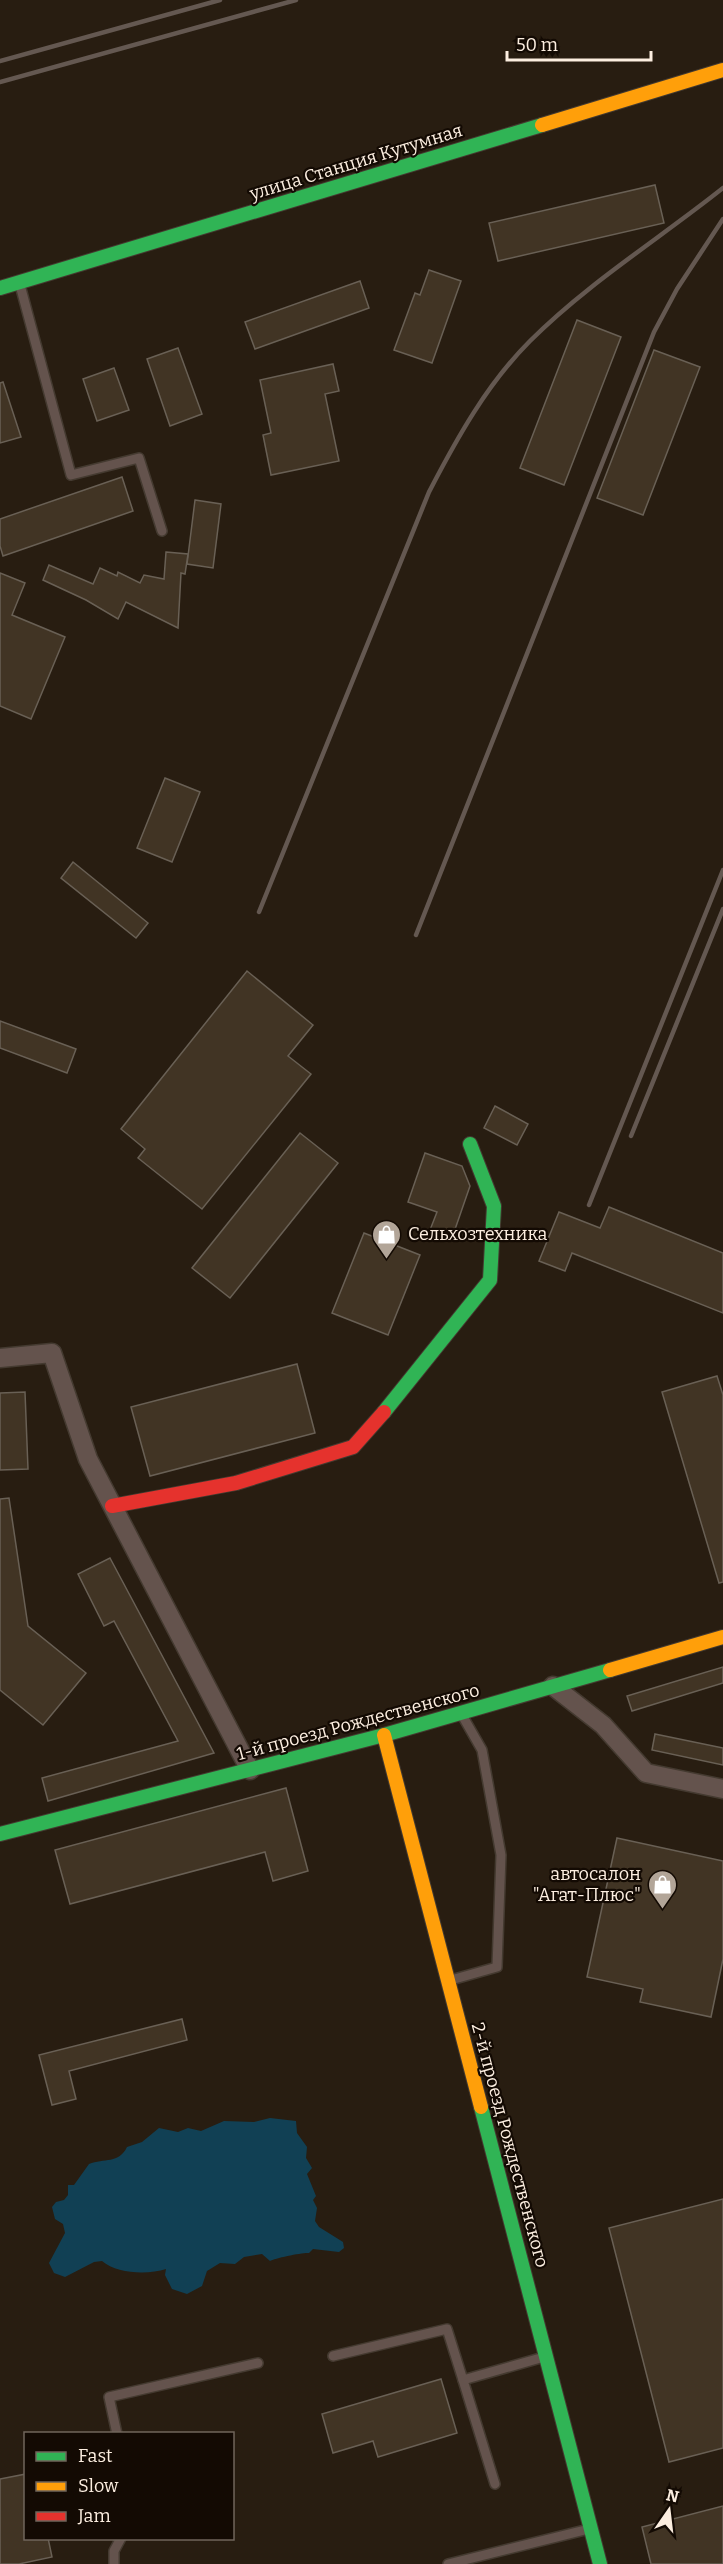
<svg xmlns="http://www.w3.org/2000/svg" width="723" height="2564" font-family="Bitter,serif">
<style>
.water{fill:#114054}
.building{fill:#413424;stroke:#696055;stroke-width:1.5}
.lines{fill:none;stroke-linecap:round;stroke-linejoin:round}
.lane-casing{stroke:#443a30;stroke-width:12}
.street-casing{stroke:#443a30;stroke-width:21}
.fast-casing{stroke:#443a30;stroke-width:16}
.slow-casing{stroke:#443a30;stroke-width:16}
.jam-casing{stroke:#443a30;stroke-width:16}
.lane{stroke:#64534d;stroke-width:9}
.street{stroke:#64534d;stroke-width:18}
.fast{stroke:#30b455;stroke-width:14}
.slow{stroke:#ff9f0a;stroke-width:14}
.jam{stroke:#e5322d;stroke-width:14}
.rail{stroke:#645851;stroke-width:4.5}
.labels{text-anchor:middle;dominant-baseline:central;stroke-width:4.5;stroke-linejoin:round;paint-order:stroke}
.street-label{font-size:18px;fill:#fceee0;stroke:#130a03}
.poi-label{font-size:18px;fill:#fceee0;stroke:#130a03;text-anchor:start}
</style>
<rect width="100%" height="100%" fill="#281d11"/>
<path class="water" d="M 270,2118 L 296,2121 L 297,2133 L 307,2147 L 306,2158 L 312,2168 L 307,2174 L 316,2196 L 313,2200 L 317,2208 L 315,2221 L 319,2227 L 343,2242 L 344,2248 L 339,2252 L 313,2249 L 309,2253 C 304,2252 275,2258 270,2261 L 262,2254 L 244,2257 L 235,2264 L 220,2263 L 207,2271 L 202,2286 L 187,2294 L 172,2289 L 165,2275 L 166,2269 C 148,2275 117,2274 102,2261 L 94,2262 L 65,2277 L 54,2273 L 49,2263 L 65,2233 L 63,2224 L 55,2219 L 52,2207 L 56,2202 L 64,2200 L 68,2195 L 68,2185 L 74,2185 L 89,2164 C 104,2158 119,2164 127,2147 L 142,2142 L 159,2128 L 178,2132 L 188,2128 L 201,2131 L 224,2121 L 254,2122 Z"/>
<g class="building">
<path d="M 655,185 L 664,223 L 498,261 L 489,223 Z"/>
<path d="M 429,270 L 461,281 L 432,363 L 394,350 L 415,293 L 420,295 Z"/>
<path d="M 360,281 L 369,308 L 255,349 L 245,322 Z"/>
<path d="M 577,320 L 621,337 L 564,485 L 520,468 Z"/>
<path d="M 178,348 L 202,414 L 170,426 L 147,359 Z"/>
<path d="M 654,350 L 700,367 L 643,515 L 597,498 Z"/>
<path d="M 333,364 L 339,391 L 325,394 L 339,461 L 271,475 L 263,435 L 271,433 L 260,380 Z"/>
<path d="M 114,368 L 129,410 L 97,421 L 83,379 Z"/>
<path d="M 3,382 L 21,437 L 0,443 L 0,383 Z"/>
<path d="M 122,477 L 133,511 L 3,556 L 0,546 L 0,519 Z"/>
<path d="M 195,500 L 221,504 L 213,568 L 187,564 Z"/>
<path d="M 166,552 L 188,554 L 185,574 L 181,573 L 178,628 L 126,602 L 118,619 L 86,600 L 43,580 L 49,565 L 93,584 L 100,568 L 117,576 L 118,572 L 140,583 L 144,575 L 164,579 Z"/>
<path d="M 0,573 L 25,583 L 12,615 L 65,637 L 31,719 L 0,706 Z"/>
<path d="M 165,778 L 200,792 L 172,862 L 137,848 Z"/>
<path d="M 73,862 L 148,923 L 136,938 L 61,878 Z"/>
<path d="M 247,971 L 313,1025 L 288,1056 L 311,1074 L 202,1209 L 138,1158 L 145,1149 L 121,1129 Z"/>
<path d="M 0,1021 L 76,1049 L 67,1073 L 0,1048 Z"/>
<path d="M 495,1106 L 528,1124 L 517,1145 L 484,1128 Z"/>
<path d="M 300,1133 L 338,1163 L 230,1298 L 192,1268 Z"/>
<path d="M 425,1153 L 462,1166 L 470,1186 L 452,1238 L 430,1230 L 437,1212 L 408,1202 Z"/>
<path d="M 609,1207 L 723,1253 L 723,1313 L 572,1253 L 565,1271 L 539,1261 L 559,1212 L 600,1228 Z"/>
<path d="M 364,1233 L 420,1255 L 388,1335 L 332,1313 Z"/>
<path d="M 297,1364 L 315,1433 L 150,1476 L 131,1407 Z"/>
<path d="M 717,1376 L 723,1395 L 723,1582 L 719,1583 L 662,1392 Z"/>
<path d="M 25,1392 L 28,1469 L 0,1470 L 0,1393 Z"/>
<path d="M 9,1498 L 28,1626 L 86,1673 L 43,1725 L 0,1690 L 0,1499 Z"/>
<path d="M 110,1558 L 214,1753 L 48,1801 L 42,1778 L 178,1741 L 114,1621 L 104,1626 L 78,1574 Z"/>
<path d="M 723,1667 L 723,1683 L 632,1711 L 627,1696 Z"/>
<path d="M 655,1734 L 723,1748 L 723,1765 L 652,1750 Z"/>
<path d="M 286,1788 L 308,1871 L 273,1881 L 265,1852 L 70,1904 L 55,1850 Z"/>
<path d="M 617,1838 L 723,1861 L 723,1959 L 711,2017 L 640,2002 L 643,1989 L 587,1977 Z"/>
<path d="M 182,2019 L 187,2040 L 69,2071 L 76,2099 L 52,2105 L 39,2055 Z"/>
<path d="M 723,2199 L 723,2448 L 669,2462 L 609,2228 Z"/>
<path d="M 441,2379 L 457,2433 L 378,2457 L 373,2441 L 333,2453 L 322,2414 Z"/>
<path d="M 26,2474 L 26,2538 L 48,2538 L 52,2557 L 19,2564 L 0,2564 L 0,2479 Z"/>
<path d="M 723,2506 L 723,2564 L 651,2564 L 642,2527 Z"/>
</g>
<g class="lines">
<defs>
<g id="lane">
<path d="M 20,285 L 71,475 L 139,458 L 162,531"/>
<path d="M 451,1980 L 497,1967 L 501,1855 L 482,1750 L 462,1715"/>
<path d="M 333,2356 L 447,2329 L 463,2380"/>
<path d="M 117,2434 L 109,2397 L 258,2363"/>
<path d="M 495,2484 L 463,2380 L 544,2357"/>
<path d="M 114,2564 L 114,2551 L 121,2538"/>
<path d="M 448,2564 L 589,2529"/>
</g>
<g id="street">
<path d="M 0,1358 L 52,1353 L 88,1459 L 250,1770"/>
<path d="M 553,1686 L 603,1725 L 646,1773 L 723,1789"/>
</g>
<g id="fast">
<path d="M 0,288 L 542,125"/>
<path d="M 384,1412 L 490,1280 L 494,1206 L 470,1144"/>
<path d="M 0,1834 L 384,1735 L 610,1670"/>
<path d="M 481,2107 L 600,2564"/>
</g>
<g id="slow">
<path d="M 542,125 L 723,70"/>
<path d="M 610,1670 L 723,1637"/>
<path d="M 384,1735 L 481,2107"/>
</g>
<path id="jam" d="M 112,1506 L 236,1483 L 353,1447 L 384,1412"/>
</defs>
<use href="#lane" class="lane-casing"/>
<use href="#street" class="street-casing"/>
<use href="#fast" class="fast-casing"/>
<use href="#slow" class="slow-casing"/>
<use href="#jam" class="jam-casing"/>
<use href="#lane" class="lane"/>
<use href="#street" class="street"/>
<use href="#fast" class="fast"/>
<use href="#slow" class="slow"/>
<use href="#jam" class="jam"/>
<g class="rail">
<path d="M 0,61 L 220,0"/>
<path d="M 0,82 L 296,0"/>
<path d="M 259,912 L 429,492 C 457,438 487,384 530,341 C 588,283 659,239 723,188"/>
<path d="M 416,935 L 654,332 L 677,289 L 723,219"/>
<path d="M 631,1136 L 723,909"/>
<path d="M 589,1205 L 723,870"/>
</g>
</g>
<defs>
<symbol id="shop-pin" viewBox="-11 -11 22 30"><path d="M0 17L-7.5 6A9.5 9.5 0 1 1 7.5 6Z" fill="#b2a598" stroke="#130a03"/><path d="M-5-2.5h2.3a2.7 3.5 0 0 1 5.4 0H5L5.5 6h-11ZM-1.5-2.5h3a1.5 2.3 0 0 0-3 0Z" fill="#fff"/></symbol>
</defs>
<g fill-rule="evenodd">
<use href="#shop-pin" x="370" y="1218" width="33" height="45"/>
<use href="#shop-pin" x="646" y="1868" width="33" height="45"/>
</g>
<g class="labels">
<g class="street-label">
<text transform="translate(356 162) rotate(-17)">улица Станция Кутумная</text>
<text transform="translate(358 1722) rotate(-15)">1-й проезд Рождественского</text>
<text transform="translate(510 2145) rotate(75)">2-й проезд Рождественского</text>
</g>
<g class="poi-label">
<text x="408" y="1234">Сельхозтехника</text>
<text x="641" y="1874" text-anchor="end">автосалон<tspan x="641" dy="21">"Агат-Плюс"</tspan></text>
</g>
</g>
<rect x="24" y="2432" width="210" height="108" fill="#130a03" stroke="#70655b" stroke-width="1.5"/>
<rect x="36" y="2452" width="30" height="9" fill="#30b455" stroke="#70655b" stroke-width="1.5"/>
<text x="78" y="2462" font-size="18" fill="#fceee0">Fast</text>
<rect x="36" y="2482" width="30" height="9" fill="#ff9f0a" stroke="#70655b" stroke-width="1.5"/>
<text x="78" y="2492" font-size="18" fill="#fceee0">Slow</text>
<rect x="36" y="2512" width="30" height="9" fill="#e5322d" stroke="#70655b" stroke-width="1.5"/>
<text x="78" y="2522" font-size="18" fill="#fceee0">Jam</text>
<g transform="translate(669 2510) rotate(14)" stroke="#130a03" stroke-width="4.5" paint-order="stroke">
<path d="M0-4.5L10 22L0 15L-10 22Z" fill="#fceee0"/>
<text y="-9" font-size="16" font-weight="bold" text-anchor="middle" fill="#fceee0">N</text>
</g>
<path d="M507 51v9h144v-9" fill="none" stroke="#fceee0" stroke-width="3"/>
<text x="516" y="51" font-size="18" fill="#fceee0" stroke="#130a03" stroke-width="4.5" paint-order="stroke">50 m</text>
</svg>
